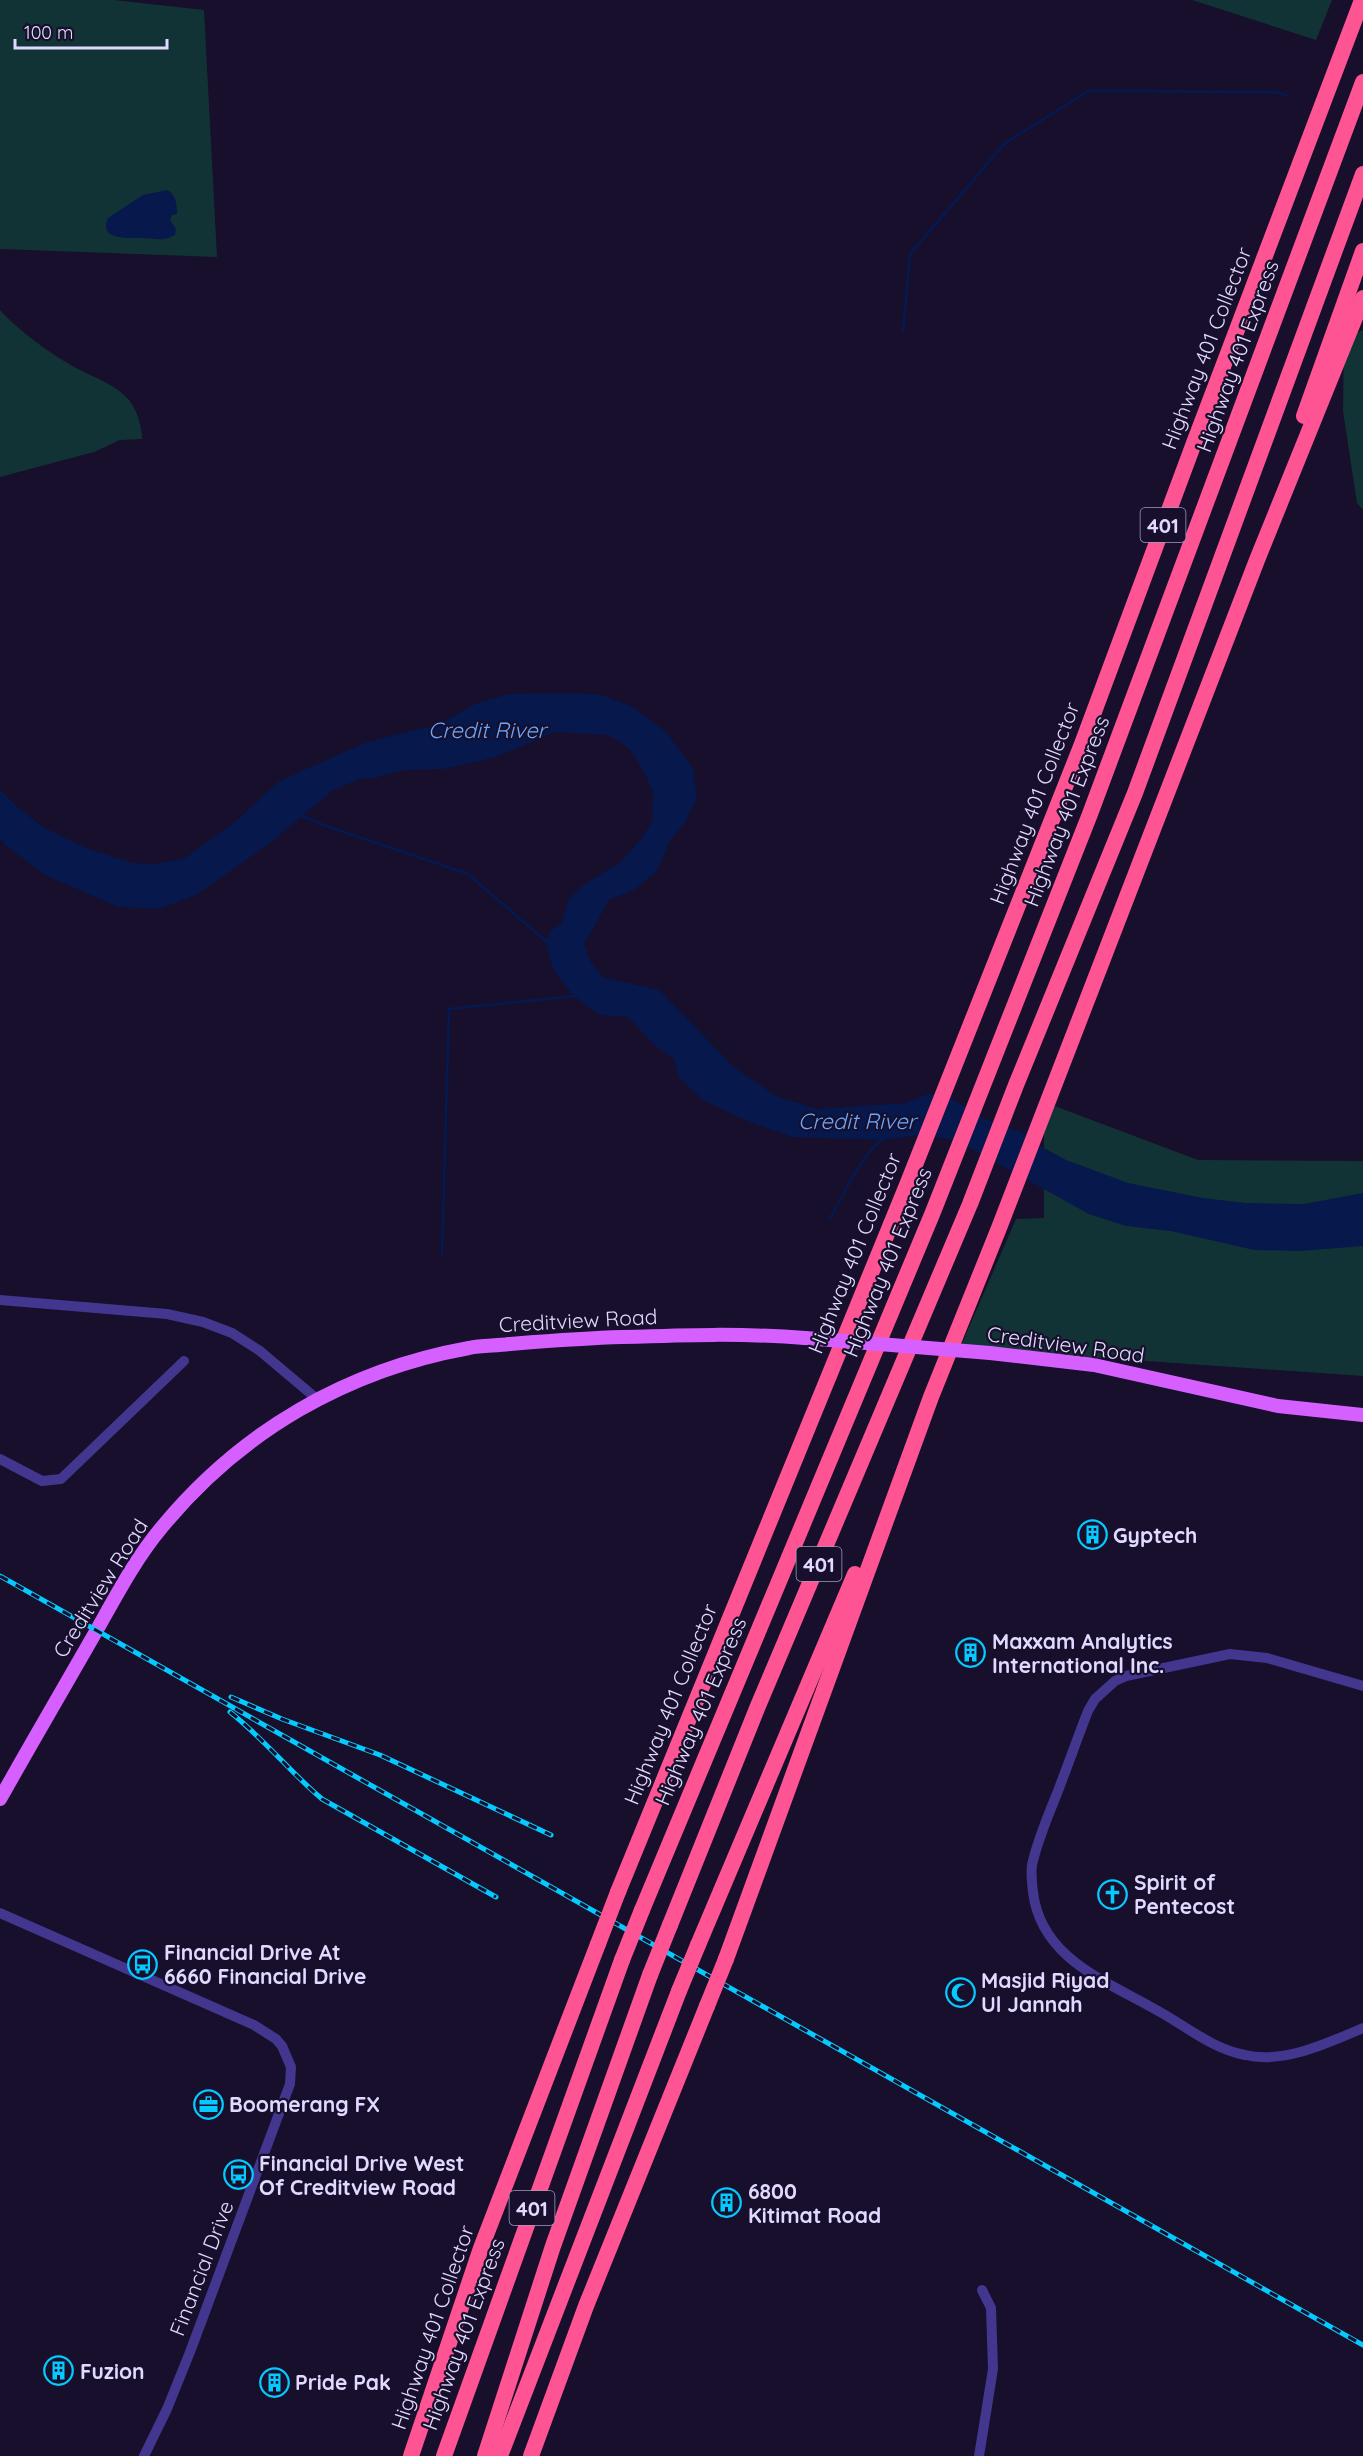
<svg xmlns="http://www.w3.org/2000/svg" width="1363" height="2456" font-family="Quicksand,sans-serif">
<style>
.green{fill:#113336}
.water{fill:#06184c}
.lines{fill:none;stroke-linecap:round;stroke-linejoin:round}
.stream{stroke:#06184c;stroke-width:3}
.minor{stroke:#43368e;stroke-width:10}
.major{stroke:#d560ff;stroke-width:14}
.highway{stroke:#ff5493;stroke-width:16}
.rail-casing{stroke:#05caff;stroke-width:5}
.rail{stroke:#170f2b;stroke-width:3;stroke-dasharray:9;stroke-linecap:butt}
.major-bridge{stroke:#d560ff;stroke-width:14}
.highway-bridge{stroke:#ff5493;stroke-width:16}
.labels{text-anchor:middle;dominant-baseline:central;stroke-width:4.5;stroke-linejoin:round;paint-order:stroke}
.shield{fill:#170f2b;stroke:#a49cbf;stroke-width:1.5}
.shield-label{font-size:20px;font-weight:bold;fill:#e1d9ff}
.street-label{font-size:21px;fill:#e1d9ff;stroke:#170f2b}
.poi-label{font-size:21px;font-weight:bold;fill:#e1d9ff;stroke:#170f2b;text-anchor:start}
.water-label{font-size:22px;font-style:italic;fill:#67a8ff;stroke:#170f2b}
</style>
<rect width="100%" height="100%" fill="#170f2b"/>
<g class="green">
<path d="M 0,0 L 114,0 L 204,10 L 217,257 L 0,249 Z"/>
<path d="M 1192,0 L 1332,0 L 1316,40 Z"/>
<path d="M 0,310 C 20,332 52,355 78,369 C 95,378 115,384 129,400 C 137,410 142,427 142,439 L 120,440 L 94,452 L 0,477 Z"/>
<path d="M 1363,330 L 1363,510 L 1357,503 L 1343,411 L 1344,338 Z"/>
<path d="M 1044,1102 L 1198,1160 L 1363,1161 L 1363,1376 L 960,1348 L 1016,1219 L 1044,1218 Z"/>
</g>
<g class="water">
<path d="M 167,190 C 176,194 177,205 177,214 L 172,215 L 170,220 L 176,229 L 175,235 C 163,242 153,238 141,238 C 127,238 98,240 108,218 L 143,195 Z"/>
<path d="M 571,693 L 602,695 L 633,707 L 666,732 L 693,768 L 697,799 L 684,824 L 670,841 L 657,871 L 633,891 L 610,899 L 584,944 L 590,961 L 603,977 L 659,990 L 735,1068 L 778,1097 L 818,1109 L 906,1103 L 927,1094 L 949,1097 L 985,1119 L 1026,1134 L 1033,1142 L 1066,1160 L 1128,1183 L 1203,1198 L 1245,1203 L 1304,1204 L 1363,1193 L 1363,1246 L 1300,1251 L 1254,1250 L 1171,1231 L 1126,1226 L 1089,1214 L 955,1140 L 921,1135 L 884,1140 L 792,1137 L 750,1122 L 704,1101 L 679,1078 L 674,1059 L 654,1045 L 628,1017 L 600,1015 L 575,997 L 553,970 L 546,942 L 549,932 L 562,923 L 568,900 L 582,886 L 620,862 L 641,839 L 652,821 L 653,792 L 644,772 L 634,755 L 621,742 L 607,735 L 555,732 L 496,757 L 444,769 L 404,770 L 376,778 L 359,779 L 332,791 L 268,845 L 196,895 L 159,909 L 118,907 L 45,875 L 5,845 L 0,838 L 0,790 L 13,803 L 43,827 L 86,848 L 133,863 L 157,864 L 185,858 L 236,821 L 279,781 L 367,742 L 439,724 L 475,704 L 508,694 Z"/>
</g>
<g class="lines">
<g class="stream">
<path d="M 903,331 L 910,254 L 1004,144 L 1088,91 L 1275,92 L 1286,95"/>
<path d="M 300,815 L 329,827 L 468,874 L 548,943"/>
<path d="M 830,1218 C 847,1190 858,1160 883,1138"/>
<path d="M 442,1254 L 449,1009 L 576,996"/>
</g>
<g class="minor">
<path d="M 0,1300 L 167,1314 L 203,1322 L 232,1333 L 260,1351 L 317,1399"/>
<path d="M 0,1459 L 42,1481 L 61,1479 L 184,1361"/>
<path d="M 1363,1686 L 1267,1658 L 1230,1654 L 1126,1676 L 1115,1681 L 1095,1699 L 1088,1711 C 1077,1739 1067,1768 1056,1796 C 1047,1818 1037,1842 1032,1865 C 1031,1873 1032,1884 1033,1892 C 1041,1960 1109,1982 1160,2012 C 1187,2027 1213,2049 1245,2055 C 1284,2064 1328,2043 1363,2028"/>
<path d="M 0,1913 L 254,2025 L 276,2039 L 282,2046 L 291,2067 L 290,2084 L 190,2352 L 167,2409 L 144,2456"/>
<path d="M 979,2456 L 993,2369 L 991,2308 L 982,2290"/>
</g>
<g class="major">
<path d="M 990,1353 L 1094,1365 L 1278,1406 L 1363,1415"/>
<path d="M 0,1799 C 31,1744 63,1689 94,1635 C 115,1598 135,1559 162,1527 C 241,1431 347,1370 469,1348 C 482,1345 496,1346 509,1344 C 547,1341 584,1338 622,1337 C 683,1335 744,1333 805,1338"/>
</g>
<g class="highway">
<path d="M 1304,416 L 1363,251"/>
<path d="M 618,1892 L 907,1185 L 1082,744 L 1194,443 L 1362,0"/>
<path d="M 642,1910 L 933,1212 L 1090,814 L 1363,82"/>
<path d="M 670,1925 L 758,1706 L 970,1204 L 1016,1085 L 1135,793 L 1363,174"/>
<path d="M 698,1945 L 855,1574"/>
<path d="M 726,1959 L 931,1397 L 999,1228 L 1257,560 L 1363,298"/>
<path d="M 411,2456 L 481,2248 L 598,1944"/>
<path d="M 444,2456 L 622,1960"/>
<path d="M 485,2456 L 553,2246 L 650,1975"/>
<path d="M 500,2456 L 679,1991"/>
<path d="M 531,2456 L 586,2306 L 707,2006"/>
</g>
<defs>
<g id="rail">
<path d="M 0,1576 L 1363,2345"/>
<path d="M 231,1697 L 282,1719 L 380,1755 L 551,1835"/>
<path d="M 230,1712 C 263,1738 290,1772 322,1799 L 496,1897"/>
</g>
</defs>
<use href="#rail" class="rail-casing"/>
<use href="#rail" class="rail"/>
<path class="major-bridge" d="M 805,1338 L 990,1353"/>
<g class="highway-bridge">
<path d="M 598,1944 L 618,1892"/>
<path d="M 622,1960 L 642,1910"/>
<path d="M 650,1975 L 670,1925"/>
<path d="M 679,1991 L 698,1945"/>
<path d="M 707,2006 L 726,1959"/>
</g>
</g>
<defs>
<symbol id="building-ring" viewBox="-11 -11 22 22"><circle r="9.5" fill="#170f2b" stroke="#05caff" stroke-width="1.5"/><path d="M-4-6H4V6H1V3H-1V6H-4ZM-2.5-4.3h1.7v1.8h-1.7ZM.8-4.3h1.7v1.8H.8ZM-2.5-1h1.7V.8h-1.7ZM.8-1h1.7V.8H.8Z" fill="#05caff"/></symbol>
<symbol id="church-ring" viewBox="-11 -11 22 22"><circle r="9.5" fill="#170f2b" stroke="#05caff" stroke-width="1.5"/><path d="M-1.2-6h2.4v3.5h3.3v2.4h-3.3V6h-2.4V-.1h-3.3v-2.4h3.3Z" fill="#05caff"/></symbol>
<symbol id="bus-ring" viewBox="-11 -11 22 22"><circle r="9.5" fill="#170f2b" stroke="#05caff" stroke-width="1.5"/><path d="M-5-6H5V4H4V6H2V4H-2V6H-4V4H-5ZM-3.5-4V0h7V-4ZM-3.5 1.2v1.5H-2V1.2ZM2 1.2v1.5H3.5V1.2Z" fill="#05caff"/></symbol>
<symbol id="mosque-ring" viewBox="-11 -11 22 22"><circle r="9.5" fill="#170f2b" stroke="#05caff" stroke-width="1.5"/><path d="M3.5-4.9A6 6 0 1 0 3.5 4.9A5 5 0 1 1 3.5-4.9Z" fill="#05caff"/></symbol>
<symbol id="office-ring" viewBox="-11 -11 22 22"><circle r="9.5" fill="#170f2b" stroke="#05caff" stroke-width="1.5"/><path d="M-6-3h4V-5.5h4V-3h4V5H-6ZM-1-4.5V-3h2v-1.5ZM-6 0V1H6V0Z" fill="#05caff"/></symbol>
</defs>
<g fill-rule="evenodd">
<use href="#building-ring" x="1076" y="1518" width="33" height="33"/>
<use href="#building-ring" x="954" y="1636" width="33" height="33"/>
<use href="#church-ring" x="1096" y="1878" width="33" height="33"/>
<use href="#bus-ring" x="126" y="1948" width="33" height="33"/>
<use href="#mosque-ring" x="944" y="1976" width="33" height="33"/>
<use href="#office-ring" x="192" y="2088" width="33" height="33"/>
<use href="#bus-ring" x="222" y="2158" width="33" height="33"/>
<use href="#building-ring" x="710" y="2186" width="33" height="33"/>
<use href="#building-ring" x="42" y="2354" width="33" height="33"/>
<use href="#building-ring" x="258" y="2366" width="33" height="33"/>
</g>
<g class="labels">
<g class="shield">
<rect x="1140.5" y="508" width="45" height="34" rx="4.5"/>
<rect x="796.5" y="1547" width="45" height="34" rx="4.5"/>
<rect x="509.5" y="2191" width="45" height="34" rx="4.5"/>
</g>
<g class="shield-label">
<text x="1163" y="525">401</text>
<text x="819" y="1564">401</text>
<text x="532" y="2208">401</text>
</g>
<g class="street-label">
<text transform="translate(1206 348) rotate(-69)">Highway 401 Collector</text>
<text transform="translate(1237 356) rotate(-70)">Highway 401 Express</text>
<text transform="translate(1034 803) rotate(-69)">Highway 401 Collector</text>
<text transform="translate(1066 811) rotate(-69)">Highway 401 Express</text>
<text transform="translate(854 1253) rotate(-68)">Highway 401 Collector</text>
<text transform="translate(887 1262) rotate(-68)">Highway 401 Express</text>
<text transform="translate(578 1320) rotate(-3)">Creditview Road</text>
<text transform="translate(1066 1344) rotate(8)">Creditview Road</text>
<text transform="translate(100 1588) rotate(-58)">Creditview Road</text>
<text transform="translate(670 1704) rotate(-68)">Highway 401 Collector</text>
<text transform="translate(700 1711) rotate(-67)">Highway 401 Express</text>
<text transform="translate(201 2268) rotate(-69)">Financial Drive</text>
<text transform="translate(432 2327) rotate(-71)">Highway 401 Collector</text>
<text transform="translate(463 2334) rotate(-70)">Highway 401 Express</text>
</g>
<g class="poi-label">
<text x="1113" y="1535">Gyptech</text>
<text x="992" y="1641">Maxxam Analytics<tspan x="992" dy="24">International Inc.</tspan></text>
<text x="1134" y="1882">Spirit of<tspan x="1134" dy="24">Pentecost</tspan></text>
<text x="164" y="1952">Financial Drive At<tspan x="164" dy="24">6660 Financial Drive</tspan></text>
<text x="981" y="1980">Masjid Riyad<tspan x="981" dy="24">Ul Jannah</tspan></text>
<text x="229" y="2104">Boomerang FX</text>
<text x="259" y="2163">Financial Drive West<tspan x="259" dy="24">Of Creditview Road</tspan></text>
<text x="748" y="2191">6800<tspan x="748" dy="24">Kitimat Road</tspan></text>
<text x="80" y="2371">Fuzion</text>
<text x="295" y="2382">Pride Pak</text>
</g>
<g class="water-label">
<text x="487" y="730">Credit River</text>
<text x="857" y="1121">Credit River</text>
</g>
</g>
<path d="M15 39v9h152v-9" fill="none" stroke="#e1d9ff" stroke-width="3"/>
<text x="24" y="39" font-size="18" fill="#e1d9ff" stroke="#170f2b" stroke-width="4.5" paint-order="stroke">100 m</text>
</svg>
